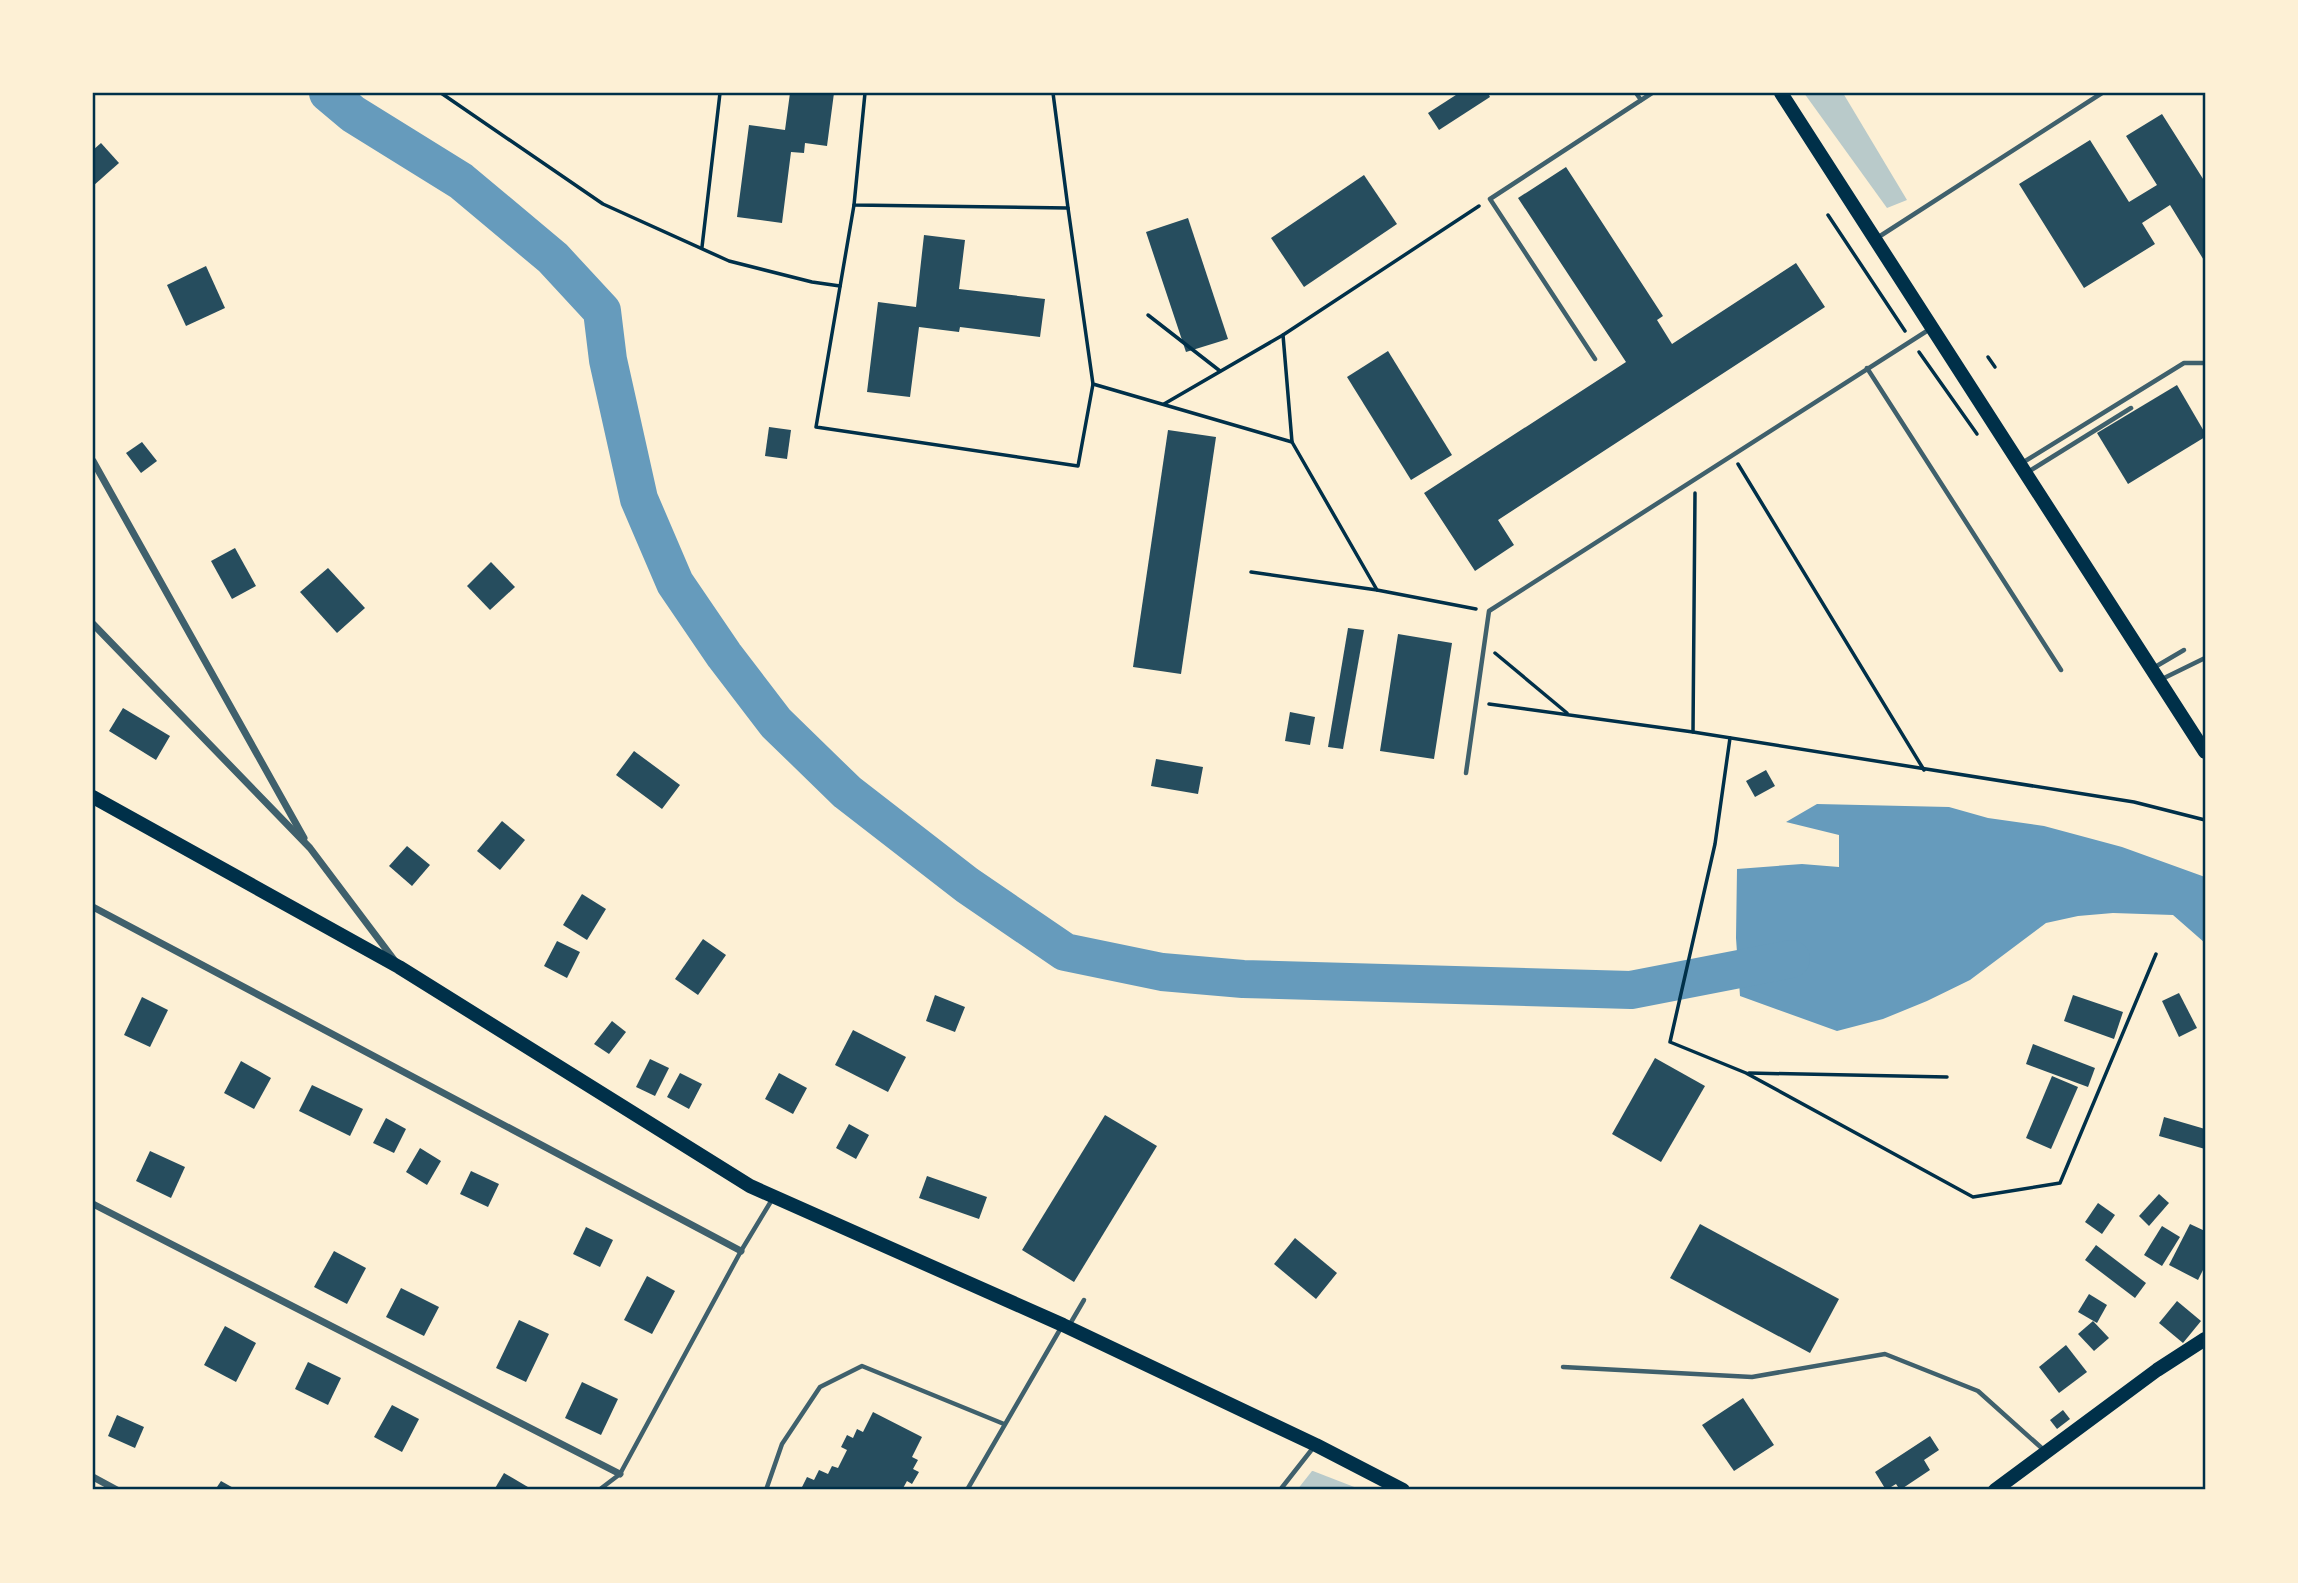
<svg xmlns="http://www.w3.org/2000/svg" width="2298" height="1583" font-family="'Alegreya Sans',sans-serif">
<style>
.green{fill:#b9caca}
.water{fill:#669bbc}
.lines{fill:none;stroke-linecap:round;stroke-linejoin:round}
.river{stroke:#669bbc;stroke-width:38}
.building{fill:#264d5e}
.path{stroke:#003049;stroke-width:3.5}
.service{stroke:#3f606c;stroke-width:4.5}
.minor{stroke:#3f606c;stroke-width:7}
.secondary{stroke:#003049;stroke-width:14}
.neatline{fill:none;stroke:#003049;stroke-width:2.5}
</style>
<rect width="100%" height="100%" fill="#fdf0d5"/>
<g class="green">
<path d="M 1804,93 L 1843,93 L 1907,200 L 1887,208 Z"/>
<path d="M 1312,1471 L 1313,1471 L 1362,1490 L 1297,1490 Z"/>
</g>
<path class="water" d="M 1817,804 L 1949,807 L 1988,818 L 2044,826 L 2122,847 L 2205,877 L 2205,943 L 2173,915 L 2113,913 L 2078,916 L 2046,923 L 1970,980 L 1927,1001 L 1883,1019 L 1837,1031 L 1740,996 L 1736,938 L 1737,869 L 1802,864 L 1839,867 L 1839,835 L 1786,822 Z"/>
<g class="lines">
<path class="river" d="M 328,93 L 353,114 L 461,181 L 553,258 L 602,311 L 608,360 L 639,499 L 675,583 L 724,655 L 776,723 L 847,792 L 967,885 L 1065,952 L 1162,972 L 1243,979 L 1631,990 L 1791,959"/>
</g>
<g class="building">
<path d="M 790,93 L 834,93 L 827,146 L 805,143 L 804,153 L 791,152 L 782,223 L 737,217 L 749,125 L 785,130 Z"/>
<path d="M 1459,93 L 1488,93 L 1490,97 L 1439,130 L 1428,113 Z"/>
<path d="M 2162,114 L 2205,182 L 2205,262 L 2170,205 L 2142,223 L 2155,244 L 2084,288 L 2019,184 L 2090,140 L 2129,202 L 2157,185 L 2126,136 Z"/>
<path d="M 101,143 L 119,163 L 93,186 L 93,150 Z"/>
<path d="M 1566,167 L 1663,316 L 1657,320 L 1672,344 L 1796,263 L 1825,307 L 1498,520 L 1514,545 L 1475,571 L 1424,493 L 1626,362 L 1518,198 Z"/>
<path d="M 1364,175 L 1397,224 L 1304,287 L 1271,238 Z"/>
<path d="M 1188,218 L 1228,339 L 1186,352 L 1146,232 Z"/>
<path d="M 924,235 L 965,240 L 959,289 L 1045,299 L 1040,337 L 960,327 L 959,332 L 919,327 L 910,397 L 867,392 L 878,302 L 916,307 Z"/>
<path d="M 206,266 L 225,308 L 186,326 L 167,285 Z"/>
<path d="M 1388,351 L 1452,455 L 1411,480 L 1347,377 Z"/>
<path d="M 2177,385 L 2205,433 L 2205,437 L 2128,484 L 2097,433 Z"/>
<path d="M 769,427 L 791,430 L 787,459 L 765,456 Z"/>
<path d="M 1168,430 L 1216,437 L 1181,674 L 1133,667 Z"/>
<path d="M 142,442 L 157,461 L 141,473 L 126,453 Z"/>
<path d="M 235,548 L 256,586 L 232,599 L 211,561 Z"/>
<path d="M 491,562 L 515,587 L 490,610 L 467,586 Z"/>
<path d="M 328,568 L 365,608 L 337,633 L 300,592 Z"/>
<path d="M 1348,628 L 1364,630 L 1343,749 L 1328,747 Z"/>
<path d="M 1398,634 L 1452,643 L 1434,759 L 1380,751 Z"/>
<path d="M 123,708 L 170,736 L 156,760 L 109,731 Z"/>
<path d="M 1290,712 L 1315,717 L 1310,745 L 1285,741 Z"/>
<path d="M 634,751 L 680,785 L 662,809 L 616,775 Z"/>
<path d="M 1156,759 L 1203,767 L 1198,794 L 1151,786 Z"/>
<path d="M 1766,770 L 1775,786 L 1755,797 L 1746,781 Z"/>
<path d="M 502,821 L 525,840 L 500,870 L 477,851 Z"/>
<path d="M 407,846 L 430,865 L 412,886 L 389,866 Z"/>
<path d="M 582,894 L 606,909 L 587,940 L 563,925 Z"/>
<path d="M 703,939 L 726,955 L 698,995 L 675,979 Z"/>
<path d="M 557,941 L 580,952 L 567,978 L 544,966 Z"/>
<path d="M 2179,993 L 2197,1028 L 2179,1037 L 2162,1001 Z"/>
<path d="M 935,995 L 965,1007 L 955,1032 L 926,1021 Z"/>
<path d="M 2073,995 L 2123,1012 L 2114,1039 L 2064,1021 Z"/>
<path d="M 142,997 L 168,1010 L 150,1047 L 124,1035 Z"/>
<path d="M 612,1021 L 626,1032 L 609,1054 L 594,1044 Z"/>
<path d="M 853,1030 L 906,1057 L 888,1092 L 835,1065 Z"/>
<path d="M 2033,1044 L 2095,1068 L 2088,1087 L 2026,1064 Z"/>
<path d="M 1655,1058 L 1705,1086 L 1661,1162 L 1612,1134 Z"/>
<path d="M 650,1059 L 669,1068 L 655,1096 L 636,1087 Z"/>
<path d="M 241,1061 L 271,1078 L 254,1109 L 224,1093 Z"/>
<path d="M 680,1073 L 702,1084 L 689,1109 L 667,1097 Z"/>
<path d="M 779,1073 L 807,1088 L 793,1114 L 765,1099 Z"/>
<path d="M 2052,1076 L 2078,1087 L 2051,1149 L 2026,1138 Z"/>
<path d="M 312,1085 L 363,1109 L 350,1136 L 299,1111 Z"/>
<path d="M 1105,1115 L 1157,1146 L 1074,1282 L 1022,1250 Z"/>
<path d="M 2164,1117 L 2205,1129 L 2205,1149 L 2159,1136 Z"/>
<path d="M 386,1118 L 406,1129 L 394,1153 L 373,1143 Z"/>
<path d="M 849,1124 L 869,1135 L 856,1159 L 836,1148 Z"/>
<path d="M 420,1148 L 441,1161 L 427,1185 L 406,1172 Z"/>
<path d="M 150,1151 L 185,1167 L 171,1198 L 136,1181 Z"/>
<path d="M 471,1171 L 499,1184 L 488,1207 L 460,1194 Z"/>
<path d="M 927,1176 L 987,1197 L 979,1219 L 919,1198 Z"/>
<path d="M 2159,1194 L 2169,1203 L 2149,1226 L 2139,1216 Z"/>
<path d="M 2098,1203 L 2115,1215 L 2102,1234 L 2085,1222 Z"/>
<path d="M 1700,1224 L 1839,1299 L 1810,1353 L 1670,1278 Z"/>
<path d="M 2190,1224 L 2205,1231 L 2205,1266 L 2198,1280 L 2169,1265 Z"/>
<path d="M 2162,1226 L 2180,1237 L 2162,1266 L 2144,1255 Z"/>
<path d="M 586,1227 L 613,1240 L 600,1267 L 573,1254 Z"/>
<path d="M 1295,1238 L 1337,1273 L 1316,1299 L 1274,1264 Z"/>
<path d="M 2096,1245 L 2146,1283 L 2135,1298 L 2085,1260 Z"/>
<path d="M 334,1251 L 366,1268 L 347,1304 L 314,1287 Z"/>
<path d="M 647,1276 L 675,1291 L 652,1334 L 624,1320 Z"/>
<path d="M 401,1288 L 439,1307 L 424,1336 L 386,1317 Z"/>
<path d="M 2089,1294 L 2107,1305 L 2097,1323 L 2078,1312 Z"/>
<path d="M 2177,1301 L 2201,1321 L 2183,1343 L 2159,1323 Z"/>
<path d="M 519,1320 L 549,1334 L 526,1382 L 496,1368 Z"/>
<path d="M 2093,1321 L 2109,1338 L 2094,1351 L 2078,1334 Z"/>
<path d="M 225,1326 L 256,1343 L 236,1382 L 204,1365 Z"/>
<path d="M 2066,1345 L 2087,1372 L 2059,1393 L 2039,1367 Z"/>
<path d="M 308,1362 L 341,1378 L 328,1405 L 295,1389 Z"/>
<path d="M 582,1382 L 618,1399 L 601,1435 L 565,1418 Z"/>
<path d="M 1743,1398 L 1774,1445 L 1734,1471 L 1702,1425 Z"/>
<path d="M 392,1405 L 419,1419 L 402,1452 L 374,1437 Z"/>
<path d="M 2063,1410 L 2070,1419 L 2057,1429 L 2050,1420 Z"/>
<path d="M 873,1412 L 922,1437 L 912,1457 L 918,1460 L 913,1469 L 919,1472 L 912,1484 L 907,1481 L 902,1490 L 801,1489 L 807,1477 L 814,1480 L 819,1470 L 828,1474 L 832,1466 L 838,1468 L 847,1450 L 841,1447 L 847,1435 L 853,1438 L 857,1429 L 863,1432 Z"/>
<path d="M 117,1415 L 144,1427 L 135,1448 L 108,1436 Z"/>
<path d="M 1930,1436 L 1939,1450 L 1924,1460 L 1930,1470 L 1900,1490 L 1896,1484 L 1886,1490 L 1875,1472 Z"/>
<path d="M 504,1473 L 533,1490 L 494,1490 Z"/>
<path d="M 221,1481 L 237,1490 L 215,1490 Z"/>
</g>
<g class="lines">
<g class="path">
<path d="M 441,93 L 603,204 L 729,261 L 812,282 L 840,286"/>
<path d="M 865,93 L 854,205 L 1068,208 L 1093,384 L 1292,442"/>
<path d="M 1053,93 L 1068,208"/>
<path d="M 854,205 L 816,427 L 1078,466 L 1093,384"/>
<path d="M 1828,215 L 1905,331"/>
<path d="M 702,247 L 720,93"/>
<path d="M 1148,315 L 1220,371"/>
<path d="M 1283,335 L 1292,442 L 1377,590 L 1476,609"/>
<path d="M 1919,352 L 1977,434"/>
<path d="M 1988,357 L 1995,367"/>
<path d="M 1164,404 L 1283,335 L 1479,206"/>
<path d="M 1738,464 L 1924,770"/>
<path d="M 1251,572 L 1377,590"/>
<path d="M 1495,653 L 1567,713"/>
<path d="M 1489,704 L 1693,732 L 2134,802 L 2205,820"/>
<path d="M 1693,732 L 1695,493"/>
<path d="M 1730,738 L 1715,844 L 1670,1042 L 1746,1073 L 1973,1197 L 2060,1183 L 2156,954"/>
<path d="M 1749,1073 L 1947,1077"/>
</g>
<g class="service">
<path d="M 1636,93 L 1641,100"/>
<path d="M 1877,238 L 2102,93"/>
<path d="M 1595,359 L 1490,199 L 1652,93"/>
<path d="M 1867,368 L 2061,670"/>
<path d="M 2022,463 L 2184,363 L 2205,363"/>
<path d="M 2028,472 L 2131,408"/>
<path d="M 2155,667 L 2184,650"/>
<path d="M 2160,680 L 2205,658"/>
<path d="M 1466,773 L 1489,611 L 1930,329"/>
<path d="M 1070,1324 L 1084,1300"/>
<path d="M 1563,1367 L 1752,1377 L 1885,1354 L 1978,1391 L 2045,1451"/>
<path d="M 599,1490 L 620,1474 L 741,1251 L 773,1198"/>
<path d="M 766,1490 L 782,1444 L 820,1387 L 862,1366 L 1004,1424"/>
<path d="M 967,1490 L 1062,1326"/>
<path d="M 1280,1490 L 1313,1448"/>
</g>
<g class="minor">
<path d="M 93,461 L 304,838"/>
<path d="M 93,624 L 310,848 L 395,961"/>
<path d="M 93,907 L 741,1251"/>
<path d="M 93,1204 L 620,1474"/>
<path d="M 93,1477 L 117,1490"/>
</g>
<g class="secondary">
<path d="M 1781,93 L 2205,752"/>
<path d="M 93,797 L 399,967 L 750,1186 L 1063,1325 L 1316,1445 L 1403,1490"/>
<path d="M 1995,1490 L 2157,1370 L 2205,1339"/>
</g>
</g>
<rect width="2298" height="1583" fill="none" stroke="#fdf0d5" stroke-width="189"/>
<rect x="94" y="94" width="2110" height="1394" class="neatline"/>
</svg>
